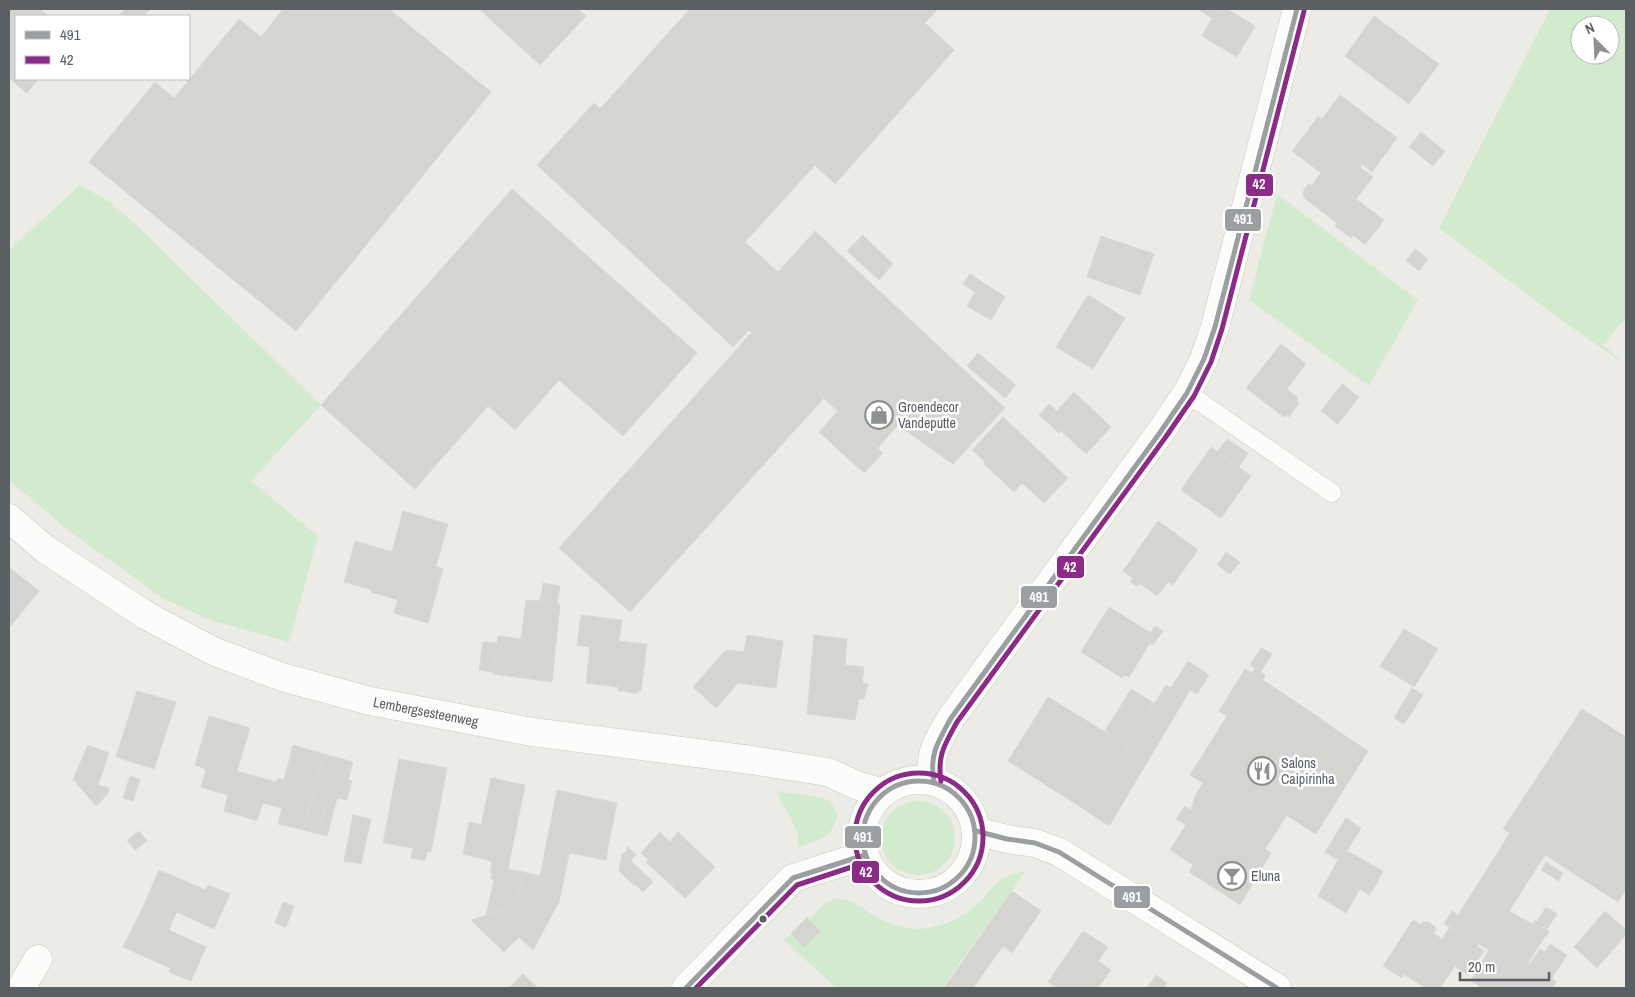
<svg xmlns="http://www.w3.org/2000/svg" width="1635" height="997" font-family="'Archivo Narrow',sans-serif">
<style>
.green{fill:#d2eace;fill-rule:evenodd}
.building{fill:#d4d4d0;stroke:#dcd9d4}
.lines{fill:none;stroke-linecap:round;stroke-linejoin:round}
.lane-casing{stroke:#c9cac9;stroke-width:19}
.street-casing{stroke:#c9cac9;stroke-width:29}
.secondary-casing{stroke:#c7c9c7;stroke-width:29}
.lane{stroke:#fcfcfb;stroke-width:18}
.street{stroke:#fcfcfb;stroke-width:28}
.secondary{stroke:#fcfcfb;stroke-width:28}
.bus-1-casing{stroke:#fff;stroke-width:9}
.bus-2-casing{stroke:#fff;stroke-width:9}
.bus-1{stroke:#9c9fa2;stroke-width:5}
.bus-2{stroke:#8c2b87;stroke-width:5}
.bus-dot{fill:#5a5f64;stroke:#fff;stroke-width:2}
.labels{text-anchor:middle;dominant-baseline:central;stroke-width:5;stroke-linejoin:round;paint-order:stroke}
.poi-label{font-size:14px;fill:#5a5f64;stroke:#fff;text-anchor:start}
.street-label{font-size:14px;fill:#5a5f64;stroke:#fff}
.line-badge{stroke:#fff;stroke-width:2}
.badge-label{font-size:14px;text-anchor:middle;font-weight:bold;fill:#fff}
</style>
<rect width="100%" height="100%" fill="#ecebe5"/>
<g class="green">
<path d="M 1550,9 L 1626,9 L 1626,318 L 1603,345 L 1626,365 L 1564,322 L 1439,228 ZM 1580,25 L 1610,25 L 1610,55 L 1580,55 Z"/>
<path d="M 80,185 L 110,202 L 136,225 L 321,405 L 251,481 L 318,536 L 289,642 L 210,620 L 164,599 L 68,530 L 9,480 L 9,250 Z"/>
<path d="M 1277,194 L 1418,300 L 1369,386 L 1249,300 Z"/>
<path d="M 776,791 L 823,798 L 830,802 L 837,812 C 835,838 819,840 798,847 L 798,833 Z"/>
<circle cx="918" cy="838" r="37"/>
<path d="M 1025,872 L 942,988 L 836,988 L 784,940 L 807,917 L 810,919 C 815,914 821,907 826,903 C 846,890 862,910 878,918 C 887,923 908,929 918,929 C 935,928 955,922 968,912 C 990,897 995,873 1025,872 Z"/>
</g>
<g class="building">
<path d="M 9,9 L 40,9 L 49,16 L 16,16 L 16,79 L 38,79 L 27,93 L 9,78 Z"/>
<path d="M 125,9 L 150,9 L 144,16 L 119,16 Z"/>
<path d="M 283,9 L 389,9 L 491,92 L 296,331 L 89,162 L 155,82 L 174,98 L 239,19 L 261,37 Z"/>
<path d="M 479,9 L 577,9 L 586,16 L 540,65 Z"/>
<path d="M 690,9 L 933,9 L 936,11 L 925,23 L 954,50 L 835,184 L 670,31 Z"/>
<path d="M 1197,9 L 1227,9 L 1255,26 L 1237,57 L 1202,36 L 1212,18 Z"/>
<path d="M 1374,16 L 1439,64 L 1409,104 L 1345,56 Z"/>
<path d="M 670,31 L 815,165 L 745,242 L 778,272 L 815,231 L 1005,408 L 953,464 L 898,425 L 878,448 L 749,330 L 733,347 L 537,165 L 594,103 L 600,109 Z"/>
<path d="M 1340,95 L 1397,138 L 1372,172 L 1362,164 L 1360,167 L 1309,129 L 1318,116 L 1322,119 Z"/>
<path d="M 1309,129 L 1373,177 L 1356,199 L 1292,151 Z"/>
<path d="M 1421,132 L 1445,151 L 1433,166 L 1409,147 Z"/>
<path d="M 1321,173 L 1384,220 L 1365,245 L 1353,235 L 1351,238 L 1335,226 L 1337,223 L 1303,197 L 1304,195 L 1303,192 L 1308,184 L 1312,185 Z"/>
<path d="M 512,189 L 697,353 L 623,436 L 559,380 L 515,430 L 488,406 L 415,489 L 321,405 Z"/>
<path d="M 863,235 L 893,264 L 879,280 L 847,251 Z"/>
<path d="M 1101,236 L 1154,254 L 1140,295 L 1087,277 Z"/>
<path d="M 1415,249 L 1428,259 L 1419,271 L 1406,261 Z"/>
<path d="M 970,274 L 1005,297 L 991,320 L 967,306 L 975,292 L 963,284 Z"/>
<path d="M 1088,295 L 1125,318 L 1093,369 L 1056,347 Z"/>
<path d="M 752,332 L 824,398 L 630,612 L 559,548 Z"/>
<path d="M 1281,344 L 1306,364 L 1287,389 L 1298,398 L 1296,401 L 1299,403 L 1289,417 L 1286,415 L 1284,417 L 1246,388 Z"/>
<path d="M 978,353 L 1016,385 L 1005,398 L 967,366 Z"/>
<path d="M 1342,384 L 1359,397 L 1338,424 L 1321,411 Z"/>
<path d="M 1074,392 L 1111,427 L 1086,454 L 1061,431 L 1059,433 L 1047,422 Z"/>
<path d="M 1049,404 L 1057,411 L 1047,422 L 1039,415 Z"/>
<path d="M 838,411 L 883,453 L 864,473 L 819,432 Z"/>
<path d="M 1003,417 L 1068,478 L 1044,503 L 1022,483 L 1014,492 L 984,464 L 985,462 L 972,450 Z"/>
<path d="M 1227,439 L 1248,453 L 1239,467 L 1218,451 Z"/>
<path d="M 1211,447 L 1251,476 L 1221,518 L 1181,490 Z"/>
<path d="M 403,511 L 448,524 L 436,566 L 443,569 L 428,623 L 394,613 L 400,592 L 373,585 L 372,590 L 344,582 L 355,541 L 392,552 Z"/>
<path d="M 1158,521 L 1198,550 L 1173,585 L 1168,582 L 1157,596 L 1141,584 L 1136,586 L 1130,582 L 1133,578 L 1123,571 Z"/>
<path d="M 1226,552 L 1240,562 L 1230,574 L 1217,565 Z"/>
<path d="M 9,567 L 39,591 L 9,628 Z"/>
<path d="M 543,583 L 560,586 L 557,604 L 560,604 L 552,682 L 493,674 L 498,636 L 521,639 L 526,600 L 540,601 Z"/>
<path d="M 373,585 L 400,592 L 398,600 L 371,592 Z"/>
<path d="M 1109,607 L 1151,633 L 1146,640 L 1150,643 L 1129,677 L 1124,675 L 1122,678 L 1081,652 Z"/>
<path d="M 581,615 L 622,620 L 619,641 L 647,644 L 641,691 L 638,690 L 638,693 L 618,691 L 618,687 L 586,683 L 590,647 L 577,645 Z"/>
<path d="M 1155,626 L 1163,631 L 1153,645 L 1146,640 Z"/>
<path d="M 1404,629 L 1438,649 L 1414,687 L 1380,666 Z"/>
<path d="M 747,635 L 783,641 L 776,688 L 738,683 L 716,708 L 693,687 L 726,650 L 744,652 Z"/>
<path d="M 814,635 L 847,639 L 845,665 L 864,667 L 862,683 L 868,684 L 864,699 L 859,699 L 855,720 L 807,714 Z"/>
<path d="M 483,642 L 497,643 L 493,672 L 479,670 Z"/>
<path d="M 1261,648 L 1272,654 L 1261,672 L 1265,675 L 1263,680 L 1308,710 L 1202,880 L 1189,872 L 1193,865 L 1170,850 L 1186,825 L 1176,819 L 1185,806 L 1191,810 L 1196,794 L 1203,783 L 1190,775 L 1227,716 L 1219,711 L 1245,669 L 1252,673 L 1255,668 L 1250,665 Z"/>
<path d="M 1188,661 L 1209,675 L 1197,694 L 1190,690 L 1110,825 L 1104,823 L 1087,811 L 1166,685 L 1171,688 Z"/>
<path d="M 1412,688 L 1423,695 L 1404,724 L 1394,718 Z"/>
<path d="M 1131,689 L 1154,703 L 1128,746 L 1105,731 Z"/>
<path d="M 137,691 L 176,702 L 154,769 L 116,757 Z"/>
<path d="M 1048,697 L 1128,746 L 1087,811 L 1008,761 Z"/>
<path d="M 1582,709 L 1626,737 L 1626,889 L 1618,902 L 1545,855 L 1509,911 L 1511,912 L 1489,950 L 1444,924 L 1452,911 L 1458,915 L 1510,833 L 1503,829 Z"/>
<path d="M 1308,710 L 1338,731 L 1281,824 L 1249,805 Z"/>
<path d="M 209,716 L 250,728 L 237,771 L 254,776 L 242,816 L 224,811 L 228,795 L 201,787 L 206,769 L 195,765 Z"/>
<path d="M 1338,731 L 1368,751 L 1316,834 L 1286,815 Z"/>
<path d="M 88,745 L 109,753 L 98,785 L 109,788 L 107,795 L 96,806 L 73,779 Z"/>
<path d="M 293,745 L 324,754 L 304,830 L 278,824 L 282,808 L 263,803 L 257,821 L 242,816 L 254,776 L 276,782 L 278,778 L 284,780 Z"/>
<path d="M 324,754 L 353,762 L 348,780 L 352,781 L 347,800 L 337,798 L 334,809 L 325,807 L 318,834 L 304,830 Z"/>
<path d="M 399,759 L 447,768 L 431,852 L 427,851 L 425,861 L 411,858 L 413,848 L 383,843 Z"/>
<path d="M 130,776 L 140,779 L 133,801 L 123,798 Z"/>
<path d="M 491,778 L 525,785 L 508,869 L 523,872 L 517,905 L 486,915 L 494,880 L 491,879 L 492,873 L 490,873 L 492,861 L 463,854 L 469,822 L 481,825 Z"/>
<path d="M 557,790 L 617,803 L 608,847 L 572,840 L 559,902 L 533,950 L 493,913 L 517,905 L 523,872 L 540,876 Z"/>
<path d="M 1249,805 L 1281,824 L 1265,849 L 1271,853 L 1240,905 L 1202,880 Z"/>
<path d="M 325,807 L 334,809 L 327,836 L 318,834 Z"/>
<path d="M 353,815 L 371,819 L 361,864 L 344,861 Z"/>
<path d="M 1346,818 L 1361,828 L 1347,851 L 1383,871 L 1378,880 L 1379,881 L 1369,895 L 1360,889 L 1346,913 L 1318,896 L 1338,860 L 1325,852 Z"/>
<path d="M 139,831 L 147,841 L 135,850 L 127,840 Z"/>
<path d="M 660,832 L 670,842 L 674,837 L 696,858 L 700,853 L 715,867 L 685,898 L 646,862 L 648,860 L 641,853 Z"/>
<path d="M 678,832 L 700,853 L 696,858 L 674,837 Z"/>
<path d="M 572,840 L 608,847 L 606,860 L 569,853 Z"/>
<path d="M 627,846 L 636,855 L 631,861 L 653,882 L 643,892 L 636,885 L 635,886 L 619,871 L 622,854 L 626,852 Z"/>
<path d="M 1546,862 L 1563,873 L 1559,881 L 1541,870 Z"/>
<path d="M 159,870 L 206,890 L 208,885 L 230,894 L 214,929 L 177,912 L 172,922 L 143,907 Z"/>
<path d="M 1012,891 L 1041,911 L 1012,953 L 1003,946 L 973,988 L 944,988 Z"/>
<path d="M 283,902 L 294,906 L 286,927 L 275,923 Z"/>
<path d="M 143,907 L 172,922 L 169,930 L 206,947 L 191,981 L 169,972 L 170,968 L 123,947 Z"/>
<path d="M 1546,907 L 1557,914 L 1547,929 L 1543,926 L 1542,927 L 1549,932 L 1546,937 L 1545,936 L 1528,963 L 1530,964 L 1540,949 L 1545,952 L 1550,944 L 1567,955 L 1552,978 L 1556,981 L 1553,988 L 1493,988 L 1535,920 L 1537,922 Z"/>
<path d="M 1605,911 L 1626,930 L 1626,935 L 1597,968 L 1574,947 Z"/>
<path d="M 1511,912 L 1532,924 L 1493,988 L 1483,988 L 1471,981 Z"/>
<path d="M 493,913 L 519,937 L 504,952 L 471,920 Z"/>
<path d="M 807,918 L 821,931 L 804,947 L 791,934 Z"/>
<path d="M 1413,920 L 1421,925 L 1423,922 L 1428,922 L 1435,926 L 1436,930 L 1433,933 L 1442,939 L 1450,927 L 1478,944 L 1477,946 L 1484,951 L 1468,975 L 1455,966 L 1440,988 L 1426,988 L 1404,974 L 1402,978 L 1383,966 Z"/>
<path d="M 1083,931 L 1108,947 L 1098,961 L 1111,970 L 1098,988 L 1057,988 L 1048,982 Z"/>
<path d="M 523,974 L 538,988 L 509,988 Z"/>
<path d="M 1156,975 L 1167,983 L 1164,988 L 1147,988 Z"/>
</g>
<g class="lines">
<defs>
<path id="lane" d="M 1187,393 L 1332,493"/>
<path id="street" d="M 21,988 L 38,959"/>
<g id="secondary">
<path id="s1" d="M 9,518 L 45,549 L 147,616 L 213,651 L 282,677 L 370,701 L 532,732 L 751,760 L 828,772 L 856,785 L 883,793"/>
<circle cx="919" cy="837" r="57"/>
<path d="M 934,782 C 933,775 931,768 932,762 C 933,746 944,731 951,718 L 1159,434 L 1187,393 L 1204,359 L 1215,327 L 1297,9"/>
<path d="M 976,831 L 1007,839 L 1035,843 L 1059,852 L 1277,988"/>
<path d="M 686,988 L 793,878 L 865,855"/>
</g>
</defs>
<use href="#lane" class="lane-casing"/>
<use href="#street" class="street-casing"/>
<use href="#secondary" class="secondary-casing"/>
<use href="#lane" class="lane"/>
<use href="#street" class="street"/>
<use href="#secondary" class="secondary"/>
<defs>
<g id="bus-1">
<circle cx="919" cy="837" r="56"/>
<path d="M 934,782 C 929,754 938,742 951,718 L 1159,434 L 1187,393 L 1204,359 L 1215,327 L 1297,9"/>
<path d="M 976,831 L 1007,839 L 1035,843 L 1059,852 L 1277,988"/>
<path d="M 686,988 L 793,878 L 865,855"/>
</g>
<g id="bus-2">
<circle cx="919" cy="837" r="64"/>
<path d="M 941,781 C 937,755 945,744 957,722 L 1165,438 L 1194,396 L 1211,362 L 1222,329 L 1304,11"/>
<path d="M 696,988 L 797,885 L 867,862"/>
</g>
</defs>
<use href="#bus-1" class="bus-1-casing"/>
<use href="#bus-2" class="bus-2-casing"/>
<use href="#bus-1" class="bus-1"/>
<use href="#bus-2" class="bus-2"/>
</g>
<defs>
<symbol id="shop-ring" viewBox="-11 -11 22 22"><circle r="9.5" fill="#fff" stroke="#8d9091" stroke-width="1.5"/><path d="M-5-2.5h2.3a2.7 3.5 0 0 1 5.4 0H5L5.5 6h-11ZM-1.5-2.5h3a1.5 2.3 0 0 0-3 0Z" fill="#8d9091"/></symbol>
<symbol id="restaurant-ring" viewBox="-11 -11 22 22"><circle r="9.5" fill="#fff" stroke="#8d9091" stroke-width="1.5"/><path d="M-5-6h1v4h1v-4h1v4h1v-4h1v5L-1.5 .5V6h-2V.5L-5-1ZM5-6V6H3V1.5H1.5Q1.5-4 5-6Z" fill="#8d9091"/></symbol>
<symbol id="bar-ring" viewBox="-11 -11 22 22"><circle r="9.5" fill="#fff" stroke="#8d9091" stroke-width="1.5"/><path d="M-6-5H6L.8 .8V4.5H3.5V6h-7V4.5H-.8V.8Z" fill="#8d9091"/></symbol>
</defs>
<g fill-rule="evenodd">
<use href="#shop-ring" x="863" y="399" width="32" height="32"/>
<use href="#restaurant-ring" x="1246" y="755" width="32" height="32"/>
<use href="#bar-ring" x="1216" y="860" width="32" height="32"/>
</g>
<circle class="bus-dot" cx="763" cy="919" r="4.5"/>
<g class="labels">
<g class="poi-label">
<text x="898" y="407">Groendecor<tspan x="898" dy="16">Vandeputte</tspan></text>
<text x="1281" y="763">Salons<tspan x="1281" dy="16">Caipirinha</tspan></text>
<text x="1251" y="876">Eluna</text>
</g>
<g class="street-label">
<text stroke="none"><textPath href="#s1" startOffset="466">Lembergsesteenweg</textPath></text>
</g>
</g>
<g class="line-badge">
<rect x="1245" y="173" width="29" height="24" rx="5" fill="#8c2b87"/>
<rect x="1224" y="208" width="38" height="24" rx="5" fill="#9c9fa2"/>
<rect x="1056" y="555" width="29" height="24" rx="5" fill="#8c2b87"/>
<rect x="1020" y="585" width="38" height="24" rx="5" fill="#9c9fa2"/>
<rect x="844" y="825" width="38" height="24" rx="5" fill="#9c9fa2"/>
<rect x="851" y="860" width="29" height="24" rx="5" fill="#8c2b87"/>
<rect x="1113" y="885" width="38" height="24" rx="5" fill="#9c9fa2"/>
</g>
<g class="badge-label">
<text x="1259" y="189">42</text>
<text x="1243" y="224">491</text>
<text x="1070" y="572">42</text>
<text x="1039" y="602">491</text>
<text x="863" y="842">491</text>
<text x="866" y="877">42</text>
<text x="1132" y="902">491</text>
</g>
<rect width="1635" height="997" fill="none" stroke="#5a5f64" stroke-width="20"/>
<rect x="15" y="15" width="175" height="65" fill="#ffffff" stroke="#bdbfc1"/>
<rect x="25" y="31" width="25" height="8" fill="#9c9fa2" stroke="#bdbfc1"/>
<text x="60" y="40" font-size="15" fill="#5a5f64">491</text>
<rect x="25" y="56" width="25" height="8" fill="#8c2b87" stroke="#bdbfc1"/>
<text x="60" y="65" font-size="15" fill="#5a5f64">42</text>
<g transform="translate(1595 40) rotate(336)"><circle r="24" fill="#ffffff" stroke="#bdbfc1"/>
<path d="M0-4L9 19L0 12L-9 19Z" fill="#8d9091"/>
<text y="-8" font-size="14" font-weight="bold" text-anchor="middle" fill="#5a5f64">N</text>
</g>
<path d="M1460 972v8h89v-8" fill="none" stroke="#5a5f64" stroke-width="2.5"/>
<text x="1468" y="972" font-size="15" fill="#5a5f64" stroke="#ffffff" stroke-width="4" paint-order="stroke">20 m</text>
</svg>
